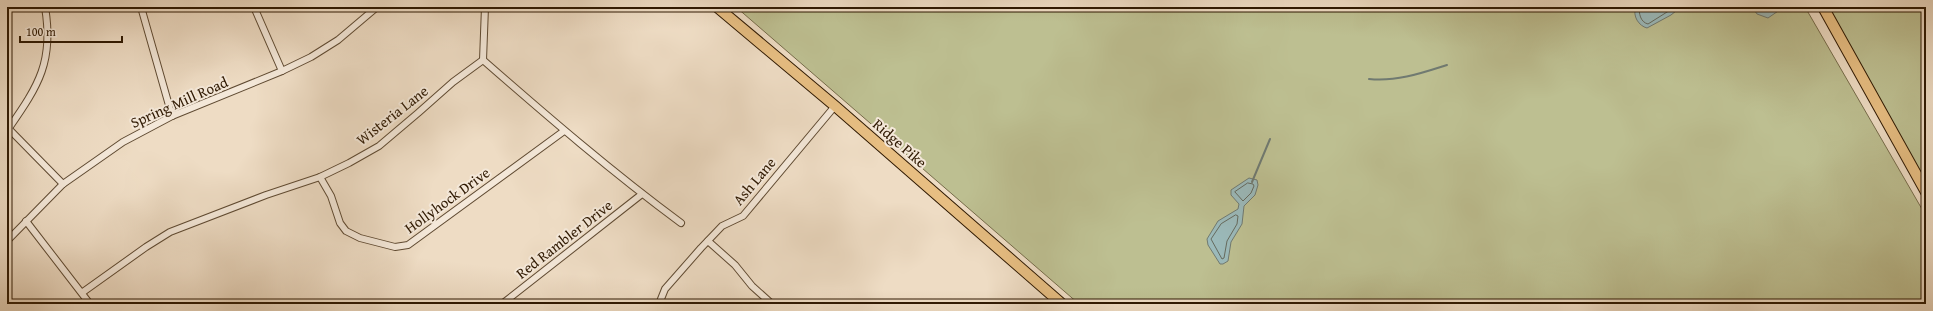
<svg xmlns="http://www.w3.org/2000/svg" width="1933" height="311" font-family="'Gentium Book Plus',serif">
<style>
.green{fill:#bdbf91;stroke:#766c4a}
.water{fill:#9bbabb;stroke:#707a71}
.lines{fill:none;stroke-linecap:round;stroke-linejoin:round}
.shore{stroke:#656a5e;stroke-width:1}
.stream{stroke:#707a71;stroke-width:2}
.minor-casing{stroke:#5f4a32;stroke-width:8}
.primary-casing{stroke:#2f1902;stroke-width:12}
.minor{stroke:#f4e8d9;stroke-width:6}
.primary{stroke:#e7be82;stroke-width:10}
.labels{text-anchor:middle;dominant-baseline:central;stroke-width:4;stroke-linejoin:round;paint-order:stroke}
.street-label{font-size:15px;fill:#2f1902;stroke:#f4e8d9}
</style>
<rect width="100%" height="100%" fill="#eedcc4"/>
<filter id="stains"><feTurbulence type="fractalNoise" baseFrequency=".005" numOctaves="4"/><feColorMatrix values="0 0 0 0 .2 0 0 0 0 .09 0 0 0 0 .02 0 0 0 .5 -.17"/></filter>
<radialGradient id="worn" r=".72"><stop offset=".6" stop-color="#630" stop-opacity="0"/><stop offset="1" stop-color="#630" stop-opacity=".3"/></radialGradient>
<g class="green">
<path d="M 736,7 L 1805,7 L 1926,216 L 1926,304 L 1079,304 Z"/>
<path d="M 1829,7 L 1926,7 L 1926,191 L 1913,169 Z"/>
</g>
<g class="water">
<path d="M 1636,7 L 1681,7 L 1671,15 L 1647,28 C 1639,26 1632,16 1636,7 Z"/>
<path d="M 1752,7 L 1784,7 L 1768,18 L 1757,14 Z"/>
<path d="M 1249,178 L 1257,180 L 1258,185 L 1255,195 L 1244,206 L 1242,224 L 1231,242 L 1228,261 L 1223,264 L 1220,264 L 1208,245 L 1207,239 L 1218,221 L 1238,209 L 1239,204 L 1231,195 L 1231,190 Z"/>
</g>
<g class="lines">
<g class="shore">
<path d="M 1639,7 C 1639,13 1640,22 1648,24 L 1675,7"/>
<path d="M 1248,183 L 1253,184 L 1254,186 L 1251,193 L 1243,201 L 1235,192 Z"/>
<path d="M 1236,215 L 1238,216 L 1237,224 L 1227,241 L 1224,258 L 1222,259 L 1211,239 L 1221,224 Z"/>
</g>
<g class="stream">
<path d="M 1369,79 C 1396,82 1422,73 1447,65"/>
<path d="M 1252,182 L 1270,139"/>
</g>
<defs>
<g id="minor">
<path d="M 141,7 L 172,116"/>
<path d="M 254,7 L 282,71"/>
<path d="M 483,60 C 547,116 612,172 681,223"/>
<path d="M 483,60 L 485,7"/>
<path d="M 7,127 L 63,184"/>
<path d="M 9,128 C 39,85 54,61 45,7"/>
<path d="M 320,177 L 331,196 L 340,223 L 346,231 L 360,238 L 395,247 L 408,245 L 564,131"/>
<path d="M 26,221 L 90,304"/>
<path d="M 7,241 L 63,184 L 123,142 L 172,116 L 282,71 L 311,57 L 338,40 L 377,7"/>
<path d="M 708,241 L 735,265 L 752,286 L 772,304"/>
<path d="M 83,292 L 146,247 L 170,232 L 266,195 L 320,177 L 349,163 L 379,146 L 418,113 L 453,82 L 483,60"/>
<path d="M 502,304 L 642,194"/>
<path d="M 659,304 L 665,289 L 701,248 L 722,226 L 743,216 L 835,106"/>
</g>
<g id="primary">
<path d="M 717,7 L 835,106 L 1062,304"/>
<path d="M 1823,7 L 1926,192"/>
</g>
</defs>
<use href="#minor" class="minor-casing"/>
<use href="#primary" class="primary-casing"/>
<use href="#minor" class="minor"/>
<use href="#primary" class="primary"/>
</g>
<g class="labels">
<g class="street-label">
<text transform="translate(179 102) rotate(-24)">Spring Mill Road</text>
<text transform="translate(392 115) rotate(-38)">Wisteria Lane</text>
<text transform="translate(900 143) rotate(41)">Ridge Pike</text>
<text transform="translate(754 181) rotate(-50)">Ash Lane</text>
<text transform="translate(447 200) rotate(-36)">Hollyhock Drive</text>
<text transform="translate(564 239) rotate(-38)">Red Rambler Drive</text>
</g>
</g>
<rect width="1933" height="311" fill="none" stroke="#eedcc4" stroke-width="24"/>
<rect x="8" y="8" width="1917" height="295" fill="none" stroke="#2f1902" stroke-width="2"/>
<rect x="12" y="12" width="1909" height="287" fill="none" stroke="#2f1902"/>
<path d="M20 36v6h102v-6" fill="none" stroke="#2f1902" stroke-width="2"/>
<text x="26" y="36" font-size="12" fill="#2f1902" stroke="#f4e8d9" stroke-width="3" paint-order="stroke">100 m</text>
<rect width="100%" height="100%" filter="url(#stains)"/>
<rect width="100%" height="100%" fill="url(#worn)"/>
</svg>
